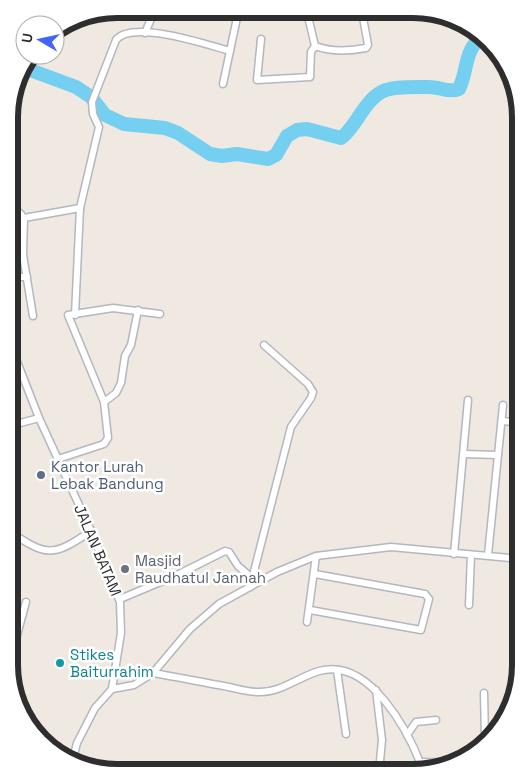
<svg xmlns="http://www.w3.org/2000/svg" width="530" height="781" font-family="'Space Grotesk',sans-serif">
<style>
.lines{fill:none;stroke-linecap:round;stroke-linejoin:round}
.river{stroke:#75cff0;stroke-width:14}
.minor-casing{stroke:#b4b7c1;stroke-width:9}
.minor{stroke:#fff;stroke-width:6}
.service-dot{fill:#5c6f8a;stroke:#fff;stroke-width:2}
.worship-dot{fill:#6b7280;stroke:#fff;stroke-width:2}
.culture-dot{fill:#0f9aa8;stroke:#fff;stroke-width:2}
.labels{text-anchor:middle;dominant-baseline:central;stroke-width:5;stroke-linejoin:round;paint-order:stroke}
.service-label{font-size:15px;fill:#4e5e75;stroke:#fff;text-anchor:start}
.street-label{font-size:15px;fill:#2e2e2e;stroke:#fff}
.worship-label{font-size:15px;fill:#5b616d;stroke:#fff;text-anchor:start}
.culture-label{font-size:15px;fill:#0d838f;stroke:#fff;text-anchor:start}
.rim{fill:none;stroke:#2e2e2e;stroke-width:6}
</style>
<rect width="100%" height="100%" fill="#efe9e1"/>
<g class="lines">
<g class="river">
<path d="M 499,56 L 504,63"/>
<path d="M 22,67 L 76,87 L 91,97 L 105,115 L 124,124 L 165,128 L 178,133 L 210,154 L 222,156 L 237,154 L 268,159 L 276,155 L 287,136 L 297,130 L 307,129 L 341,138 C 356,128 365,97 386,90 C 397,86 416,87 429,87 C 440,87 449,93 459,89 C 469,67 463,52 483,35"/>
</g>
<defs>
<g id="minor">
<path d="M 307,12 L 315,46 C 331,52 350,51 366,48 L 368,45 L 362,12"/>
<path d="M 417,15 L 417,11"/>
<path d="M 438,15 L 438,12"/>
<path d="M 145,33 L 153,14"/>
<path d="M 261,39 L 257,80 L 310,77 L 311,52 L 315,46"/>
<path d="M 223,84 L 238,13"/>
<path d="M 10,212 L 20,213 L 24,218 L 23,255 L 33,316"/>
<path d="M 24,218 L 80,208"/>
<path d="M 9,277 L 27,277"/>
<path d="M 75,315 L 80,208 L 99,127 L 93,114 L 92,102 L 116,40 C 132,19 208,45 230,51"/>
<path d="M 9,341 L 39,418 L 91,531 L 120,602 L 121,633 L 112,689 L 95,708 L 77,743 L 73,759"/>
<path d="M 104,402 L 116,393 L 121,383 L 125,356 L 131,345 L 138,310"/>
<path d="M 502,421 L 521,423"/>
<path d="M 9,426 L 39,418"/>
<path d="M 464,454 L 498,455"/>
<path d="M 58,459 L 104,444 L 108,438 L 104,402 L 68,315 L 113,308 L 160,314"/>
<path d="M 9,531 C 47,557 53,557 91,531"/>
<path d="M 454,554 L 468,400"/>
<path d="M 488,555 L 503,405"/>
<path d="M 250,587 L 291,427 L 311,398 L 313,392 L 308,384 L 264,345"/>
<path d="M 120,599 L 177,575 L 225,551 L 229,552 L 238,566 L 252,578"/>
<path d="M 469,605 L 471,555"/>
<path d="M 310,610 L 421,630 L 429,599 L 425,594 L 315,574"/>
<path d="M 307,622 L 316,556"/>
<path d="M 337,670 L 346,734"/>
<path d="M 153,673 C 177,677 201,682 224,686 C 235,688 247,692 258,692 C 281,693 298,677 319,671 C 370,657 409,732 423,770"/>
<path d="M 112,689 L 134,685 L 153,673 L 190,629 L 219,604 L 277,572 L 316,556 L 391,547 L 521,559"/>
<path d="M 376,690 L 382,740 L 380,761"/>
<path d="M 484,693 L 485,740"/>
<path d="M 15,697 L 13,650 L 26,602"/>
<path d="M 407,735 L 416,722 L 436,720"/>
<path d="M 420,762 L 456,763"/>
</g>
</defs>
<use href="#minor" class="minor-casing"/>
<use href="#minor" class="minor"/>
</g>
<circle class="service-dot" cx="41" cy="475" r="5"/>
<circle class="worship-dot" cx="125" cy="569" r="5"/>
<circle class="culture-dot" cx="60" cy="663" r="5"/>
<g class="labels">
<g class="service-label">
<text x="51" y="466">Kantor Lurah<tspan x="51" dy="17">Lebak Bandung</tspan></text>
</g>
<g class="street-label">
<text transform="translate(98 550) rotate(67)">JALAN BATAM</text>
</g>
<g class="worship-label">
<text x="135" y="560">Masjid<tspan x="135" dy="17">Raudhatul Jannah</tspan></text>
</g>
<g class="culture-label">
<text x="70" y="654">Stikes<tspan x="70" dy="17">Baiturrahim</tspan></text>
</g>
</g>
<path d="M0 0H530V781H0ZM117 18H413A99 99 0 0 1 512 117V665A99 99 0 0 1 413 764H117A99 99 0 0 1 18 665V117A99 99 0 0 1 117 18Z" fill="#fff" fill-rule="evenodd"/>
<path class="rim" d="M117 18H413A99 99 0 0 1 512 117V665A99 99 0 0 1 413 764H117A99 99 0 0 1 18 665V117A99 99 0 0 1 117 18Z"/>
<g transform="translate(40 40) rotate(279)"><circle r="24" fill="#ffffff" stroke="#ababab"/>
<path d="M0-4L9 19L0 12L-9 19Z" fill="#4264fb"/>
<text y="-8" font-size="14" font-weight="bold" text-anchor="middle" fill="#2e2e2e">U</text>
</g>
</svg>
